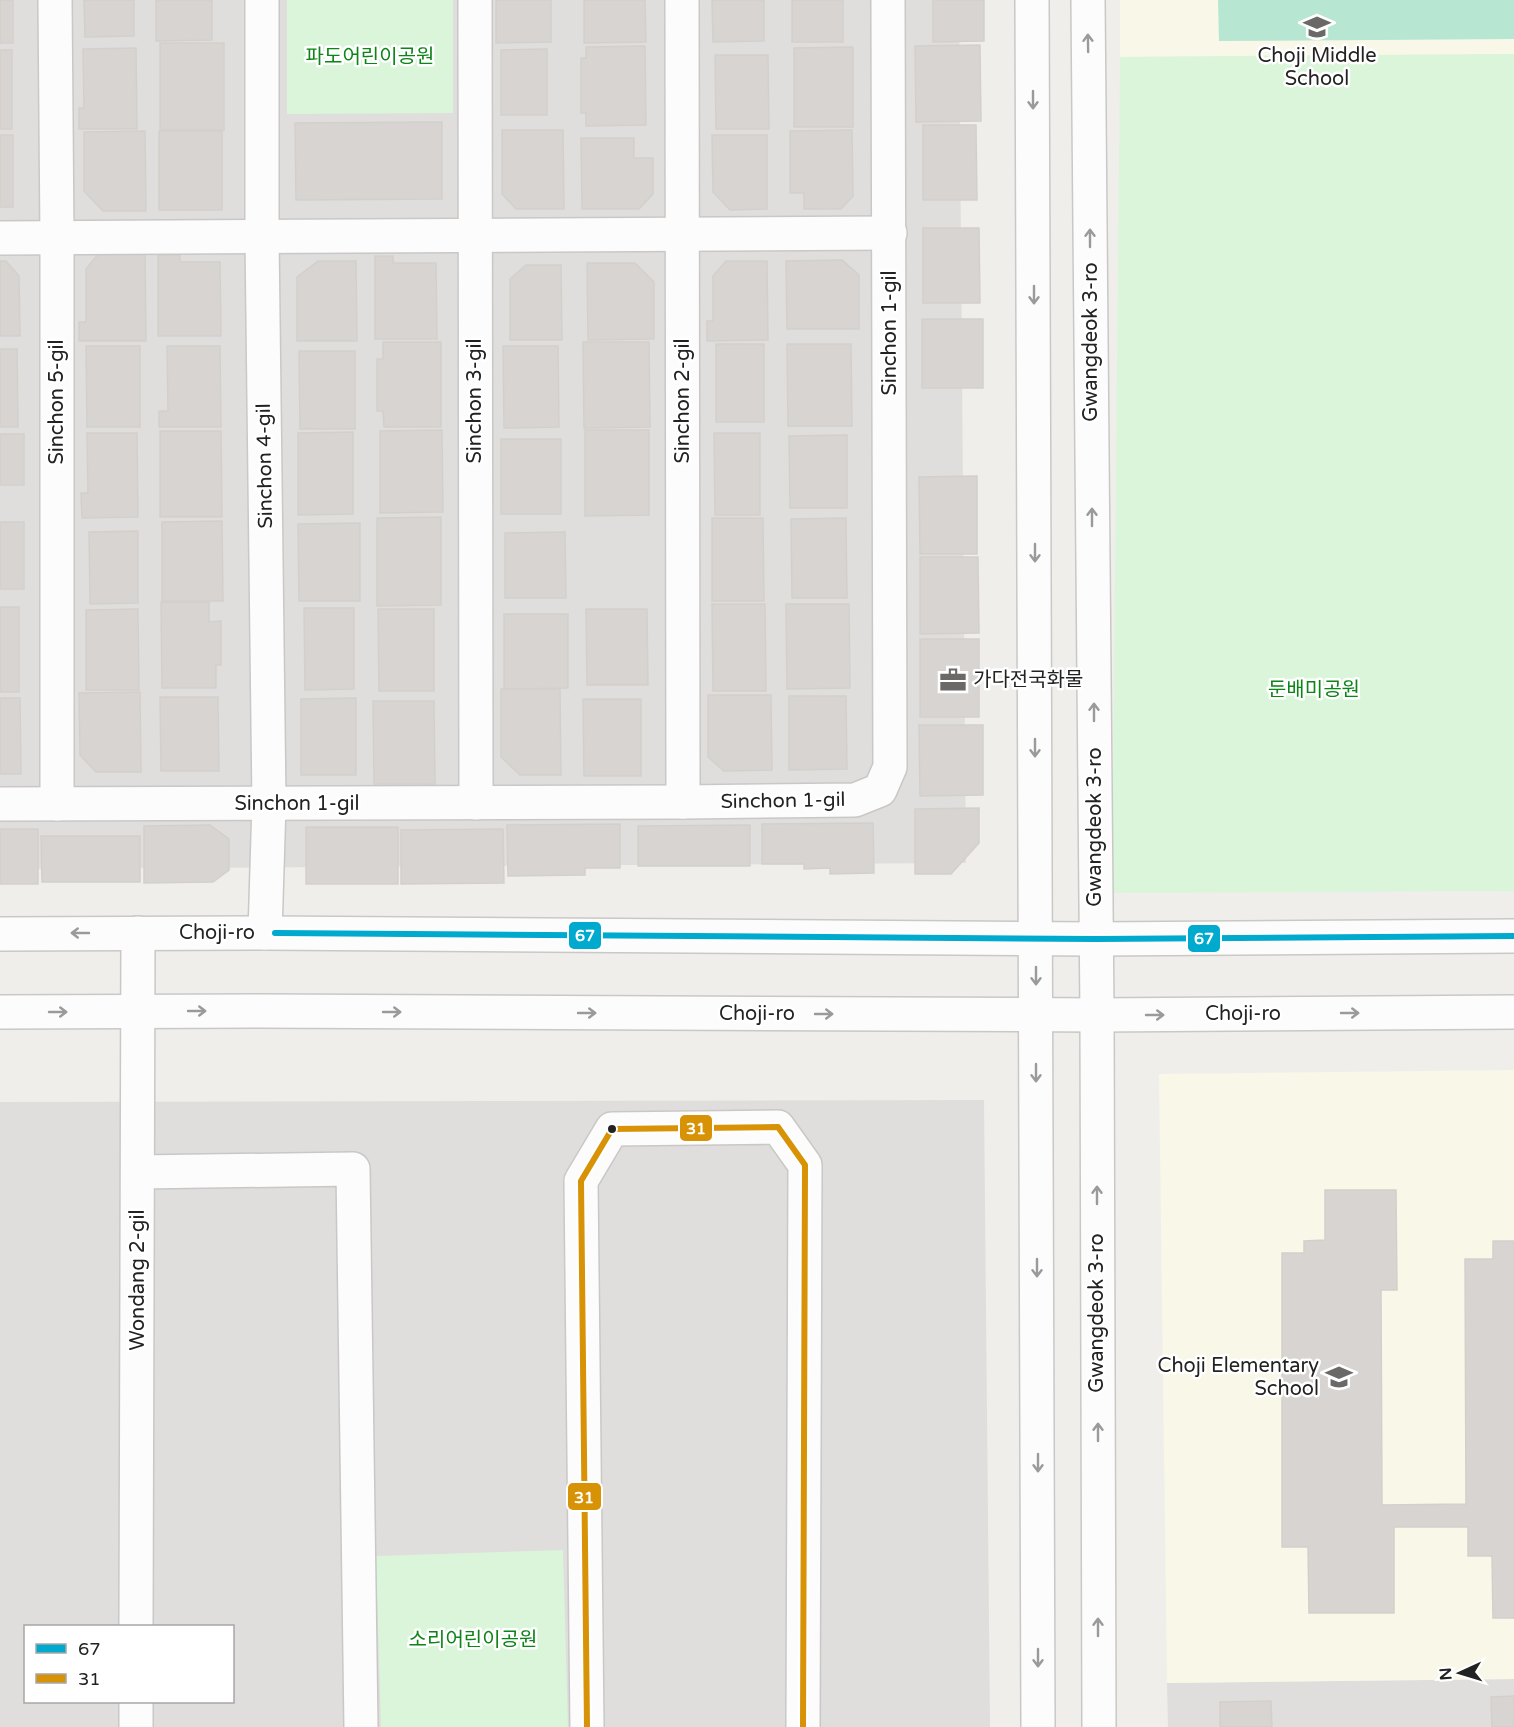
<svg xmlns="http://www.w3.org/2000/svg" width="1514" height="1727" font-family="'Varela Round','Noto Sans KR',sans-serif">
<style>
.residential{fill:#dfdedc;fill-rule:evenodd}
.education{fill:#f8f7e8}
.park{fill:#daf5da}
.pitch{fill:#b7e6d2}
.building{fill:#d7d4d2;stroke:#d3d0cc;stroke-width:1.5}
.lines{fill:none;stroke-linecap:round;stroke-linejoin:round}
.minor-casing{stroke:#c9c8c7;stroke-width:36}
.minor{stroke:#fdfcfc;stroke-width:33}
.bus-1-casing{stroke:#fff;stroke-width:10}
.bus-2-casing{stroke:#fff;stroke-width:10}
.bus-1{stroke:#00a9ce;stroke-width:6}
.bus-2{stroke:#d79205;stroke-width:6}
.oneway{stroke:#9a9a9a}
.bus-dot{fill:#222;stroke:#fff;stroke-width:2}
.labels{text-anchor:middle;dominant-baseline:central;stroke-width:5;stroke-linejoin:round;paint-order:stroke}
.poi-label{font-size:20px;fill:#222;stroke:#fff}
.park-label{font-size:20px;fill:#0c8416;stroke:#fff}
.street-label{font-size:20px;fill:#222;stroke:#fff}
.line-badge{stroke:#fff;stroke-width:2}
.badge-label{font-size:16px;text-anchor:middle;font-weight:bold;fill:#fff}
</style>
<rect width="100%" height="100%" fill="#f0eeeb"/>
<g class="residential">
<path d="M 0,0 L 959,0 L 966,863 L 0,869 Z"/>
<path d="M 984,1100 L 990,1727 L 0,1727 L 0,1102 ZM 26,1626 L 232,1626 L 232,1702 L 26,1702 Z"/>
<path d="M 1514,1679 L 1514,1727 L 1168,1727 L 1167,1683 Z"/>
</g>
<g class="education">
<path d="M 1120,0 L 1514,0 L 1514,54 L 1120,57 Z"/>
<path d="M 1514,1070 L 1514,1679 L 1167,1683 L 1159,1074 Z"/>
</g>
<g class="park">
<path d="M 287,0 L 453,0 L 453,113 L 287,114 Z"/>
<path d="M 1514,54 L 1514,891 L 1112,893 L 1120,57 Z"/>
<path d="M 563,1550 L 568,1727 L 381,1727 L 376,1556 Z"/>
</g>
<path class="pitch" d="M 1218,0 L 1514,0 L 1514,39 L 1219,41 Z"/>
<g class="building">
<rect x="0" y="0" width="13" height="43"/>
<path d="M 84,0 L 134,0 L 134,36 L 85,37 Z"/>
<path d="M 156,0 L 212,0 L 212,40 L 156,41 Z"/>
<path d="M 496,0 L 551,0 L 551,42 L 496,43 Z"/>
<path d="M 584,0 L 645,0 L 646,42 L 584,43 Z"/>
<path d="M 712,0 L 764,0 L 764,41 L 713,42 Z"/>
<rect x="792" y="0" width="51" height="42"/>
<path d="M 933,0 L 984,0 L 984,41 L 933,42 Z"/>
<rect x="160" y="43" width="64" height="87"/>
<path d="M 980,45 L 981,121 L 916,122 L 915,46 Z"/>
<path d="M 645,46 L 646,125 L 586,126 L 586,113 L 581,113 L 581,58 L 586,58 L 586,47 Z"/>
<path d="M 853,47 L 853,127 L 794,127 L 794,48 Z"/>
<path d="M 136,48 L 137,129 L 79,129 L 79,108 L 84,108 L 83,49 Z"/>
<path d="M 547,49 L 547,115 L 501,115 L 501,50 Z"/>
<rect x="0" y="50" width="12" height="79"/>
<path d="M 715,55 L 768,55 L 769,129 L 716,129 Z"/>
<path d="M 442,122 L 442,199 L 296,200 L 295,123 Z"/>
<path d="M 923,125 L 976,125 L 977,200 L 923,200 Z"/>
<path d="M 502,130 L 563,130 L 564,209 L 516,209 L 502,194 Z"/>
<path d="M 852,130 L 853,196 L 841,209 L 804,209 L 804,193 L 790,193 L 790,131 Z"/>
<path d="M 145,131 L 146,211 L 103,211 L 84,191 L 84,132 Z"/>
<rect x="159" y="131" width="63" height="79"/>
<rect x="0" y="135" width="13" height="72"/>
<path d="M 712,135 L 767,135 L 767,209 L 730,210 L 713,192 Z"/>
<path d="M 581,138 L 634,138 L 634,158 L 653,158 L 653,194 L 639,209 L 582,209 Z"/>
<path d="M 923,228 L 979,228 L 980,303 L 923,303 Z"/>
<path d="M 100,252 L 145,252 L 146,341 L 79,341 L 79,322 L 86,322 L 86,269 Z"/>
<path d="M 158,255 L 180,255 L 180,262 L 220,262 L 221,336 L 158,336 Z"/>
<path d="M 375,256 L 393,256 L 393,263 L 436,263 L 437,339 L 375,339 Z"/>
<path d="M 842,260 L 859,275 L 859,329 L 787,329 L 786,261 Z"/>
<path d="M 0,261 L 6,261 L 19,276 L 20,336 L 0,336 Z"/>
<path d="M 318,261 L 356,261 L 357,341 L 297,341 L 297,277 Z"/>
<path d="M 726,261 L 767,261 L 768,340 L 707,341 L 707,321 L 713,321 L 713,276 Z"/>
<path d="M 587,263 L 635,263 L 654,282 L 654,339 L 588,340 Z"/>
<path d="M 526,265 L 561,265 L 562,340 L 510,340 L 510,279 Z"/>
<rect x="922" y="319" width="61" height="69"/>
<path d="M 383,342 L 441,342 L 441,427 L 384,427 L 383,411 L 377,411 L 377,359 L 383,359 Z"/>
<path d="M 583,342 L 649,342 L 650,427 L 584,428 Z"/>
<rect x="716" y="344" width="48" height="78"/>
<path d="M 787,344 L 851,344 L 852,426 L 788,426 Z"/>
<path d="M 86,346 L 140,346 L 140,427 L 87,427 Z"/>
<path d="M 167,346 L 220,346 L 221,427 L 159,427 L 159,411 L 168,411 Z"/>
<path d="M 503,346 L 558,346 L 559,427 L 504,428 Z"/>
<path d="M 0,349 L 17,349 L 18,427 L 0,427 Z"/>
<path d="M 299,351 L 355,351 L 355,429 L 300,429 Z"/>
<path d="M 442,430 L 443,512 L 380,513 L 380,431 Z"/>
<path d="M 585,430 L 649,430 L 649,515 L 585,516 Z"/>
<path d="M 160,431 L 221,431 L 222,517 L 160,517 Z"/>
<path d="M 353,432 L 353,514 L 298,515 L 298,433 Z"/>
<path d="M 87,433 L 137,433 L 138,517 L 82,518 L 81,493 L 88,493 Z"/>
<path d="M 714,433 L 760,433 L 760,515 L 715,515 Z"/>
<rect x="0" y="434" width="24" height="51"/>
<path d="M 847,435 L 847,508 L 790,508 L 789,436 Z"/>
<rect x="501" y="439" width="60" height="75"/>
<path d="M 977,476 L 977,554 L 920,554 L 919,477 Z"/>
<path d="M 441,517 L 441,605 L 377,606 L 377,518 Z"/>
<path d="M 712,518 L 763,518 L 764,601 L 712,601 Z"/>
<path d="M 846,518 L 847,598 L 792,598 L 791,519 Z"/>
<path d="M 222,521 L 223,601 L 162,601 L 162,522 Z"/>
<rect x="0" y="522" width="24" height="67"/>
<path d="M 360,523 L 360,601 L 299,601 L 298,524 Z"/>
<path d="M 138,531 L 138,603 L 90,604 L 89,532 Z"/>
<path d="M 565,532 L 566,598 L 505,598 L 505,533 Z"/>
<path d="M 920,557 L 978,557 L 979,633 L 920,634 Z"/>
<path d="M 161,602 L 209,602 L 209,622 L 221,621 L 221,665 L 216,665 L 216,688 L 162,688 Z"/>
<path d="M 712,604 L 765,604 L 766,691 L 713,691 Z"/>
<path d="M 786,604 L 849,604 L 850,688 L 787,689 Z"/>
<rect x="0" y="607" width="19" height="85"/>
<path d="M 304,608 L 354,608 L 354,689 L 305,690 Z"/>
<path d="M 138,609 L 139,690 L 86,690 L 86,610 Z"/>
<path d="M 378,609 L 434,609 L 434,691 L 379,691 Z"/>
<path d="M 586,609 L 647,609 L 648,685 L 587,685 Z"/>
<path d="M 504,614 L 568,614 L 568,688 L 504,689 Z"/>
<rect x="920" y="639" width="59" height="78"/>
<path d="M 501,689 L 560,689 L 561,775 L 520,775 L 501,757 Z"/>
<path d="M 140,692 L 141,772 L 96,772 L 80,755 L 79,693 Z"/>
<path d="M 708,695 L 771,695 L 772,770 L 724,771 L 708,757 Z"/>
<path d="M 789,696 L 846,696 L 847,769 L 789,770 Z"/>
<path d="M 160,697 L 218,697 L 219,771 L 161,771 Z"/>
<path d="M 0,698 L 20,698 L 21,774 L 0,774 Z"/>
<path d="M 356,698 L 356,775 L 301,775 L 301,699 Z"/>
<path d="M 583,699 L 641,699 L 641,776 L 584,776 Z"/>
<path d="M 373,701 L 434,701 L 435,784 L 374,784 Z"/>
<path d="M 919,725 L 983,725 L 983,795 L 920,796 Z"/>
<path d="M 979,808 L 979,843 L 951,874 L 915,874 L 915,809 Z"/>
<path d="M 873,823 L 874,873 L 830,874 L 830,868 L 804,869 L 804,864 L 762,864 L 762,824 Z"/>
<path d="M 620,824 L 620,868 L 585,868 L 585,875 L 508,876 L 507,825 Z"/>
<path d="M 210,825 L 229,839 L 229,870 L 213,882 L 144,883 L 144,826 Z"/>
<path d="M 750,825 L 750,866 L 638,866 L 638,826 Z"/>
<rect x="306" y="827" width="92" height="57"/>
<rect x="0" y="829" width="38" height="55"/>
<path d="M 503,829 L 504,883 L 401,884 L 401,830 Z"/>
<path d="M 41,836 L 140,836 L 140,882 L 42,882 Z"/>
<path d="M 1325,1190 L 1396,1190 L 1397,1290 L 1381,1290 L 1382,1505 L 1466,1504 L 1465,1259 L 1493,1259 L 1493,1241 L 1514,1241 L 1514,1618 L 1493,1618 L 1492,1556 L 1468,1556 L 1468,1527 L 1394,1527 L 1394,1613 L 1309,1613 L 1308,1547 L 1282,1547 L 1282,1253 L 1304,1253 L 1304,1241 L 1325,1240 Z"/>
<path d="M 1514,1696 L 1514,1727 L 1492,1727 L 1491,1697 Z"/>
<path d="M 1271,1701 L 1272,1727 L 1220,1727 L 1220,1702 Z"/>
</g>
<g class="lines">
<defs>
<g id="minor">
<path d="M 55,0 L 57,238 L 57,804"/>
<path d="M 262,0 L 262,237 L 269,804 L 265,933"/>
<path d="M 475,0 L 476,803"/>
<path d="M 682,0 L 683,802"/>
<path d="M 1032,0 L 1038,1727"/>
<path d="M 1088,0 L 1097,1015 L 1099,1727"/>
<path d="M 0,238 L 890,233"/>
<path d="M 0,804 L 683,802 L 855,800 L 880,790 L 890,767 L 888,0"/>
<path d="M 0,934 L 265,933 L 1096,939 L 1514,936"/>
<path d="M 0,1012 L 259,1011 L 1097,1015 L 1514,1012"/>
<path d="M 138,1172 L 353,1169 L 361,1727"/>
<path d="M 136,1626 L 138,933"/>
<path d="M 136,1727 L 136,1702"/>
<path d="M 587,1727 L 581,1181 L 612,1129 L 778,1127 L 805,1165 L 803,1727"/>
</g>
</defs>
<use href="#minor" class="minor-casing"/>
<use href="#minor" class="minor"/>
<defs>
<path id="bus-1" d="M 275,933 L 1096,939 L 1514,936"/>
<path id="bus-2" d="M 587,1727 L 581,1181 L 612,1129 L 778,1127 L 805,1165 L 803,1727"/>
</defs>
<use href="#bus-1" class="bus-1-casing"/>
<use href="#bus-2" class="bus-2-casing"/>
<use href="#bus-1" class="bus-1"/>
<use href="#bus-2" class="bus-2"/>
</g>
<defs><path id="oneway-shaft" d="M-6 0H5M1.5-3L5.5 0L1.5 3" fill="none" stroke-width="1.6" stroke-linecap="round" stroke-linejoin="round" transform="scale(1.5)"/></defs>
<g class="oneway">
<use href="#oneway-shaft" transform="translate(1088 43) rotate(-91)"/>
<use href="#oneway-shaft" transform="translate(1033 100) rotate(90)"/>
<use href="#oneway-shaft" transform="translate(1090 238) rotate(-90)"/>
<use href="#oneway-shaft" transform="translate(1034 295) rotate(90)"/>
<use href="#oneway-shaft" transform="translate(1092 517) rotate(-90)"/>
<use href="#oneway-shaft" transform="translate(1035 553) rotate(90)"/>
<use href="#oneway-shaft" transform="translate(1094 712) rotate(-90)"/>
<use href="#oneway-shaft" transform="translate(1035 748) rotate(90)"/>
<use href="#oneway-shaft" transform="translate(80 933) rotate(180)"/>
<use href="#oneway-shaft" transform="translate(1036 976) rotate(90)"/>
<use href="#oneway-shaft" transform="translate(197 1011)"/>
<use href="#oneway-shaft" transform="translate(58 1012)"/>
<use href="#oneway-shaft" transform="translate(392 1012)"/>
<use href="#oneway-shaft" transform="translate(587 1013)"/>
<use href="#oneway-shaft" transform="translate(1350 1013)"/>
<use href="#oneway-shaft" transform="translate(824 1014)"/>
<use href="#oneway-shaft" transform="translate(1155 1015)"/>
<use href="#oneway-shaft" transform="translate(1036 1073) rotate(90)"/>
<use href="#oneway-shaft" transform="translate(1097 1195) rotate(-90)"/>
<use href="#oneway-shaft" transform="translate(1037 1268) rotate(90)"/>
<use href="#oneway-shaft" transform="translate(1098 1432) rotate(-90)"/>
<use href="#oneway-shaft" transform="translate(1038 1463) rotate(90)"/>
<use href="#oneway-shaft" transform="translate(1098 1627) rotate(-90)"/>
<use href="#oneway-shaft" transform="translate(1038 1658) rotate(90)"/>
</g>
<defs>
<symbol id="school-bare" viewBox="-9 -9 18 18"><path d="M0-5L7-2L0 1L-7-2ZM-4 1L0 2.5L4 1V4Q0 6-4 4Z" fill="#6a6968" stroke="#fff" stroke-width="2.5" paint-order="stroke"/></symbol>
<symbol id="office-bare" viewBox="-9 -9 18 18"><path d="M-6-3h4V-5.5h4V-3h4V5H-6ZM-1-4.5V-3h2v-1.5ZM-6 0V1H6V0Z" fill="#6a6968" stroke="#fff" stroke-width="2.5" paint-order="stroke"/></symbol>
</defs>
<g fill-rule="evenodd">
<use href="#school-bare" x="1298" y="8" width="38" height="38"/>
<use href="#office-bare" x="934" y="661" width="38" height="38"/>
<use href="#school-bare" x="1320" y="1358" width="38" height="38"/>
</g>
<circle class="bus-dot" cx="612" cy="1129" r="5"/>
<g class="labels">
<g class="poi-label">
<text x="1317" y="56">Choji Middle<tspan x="1317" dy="23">School</tspan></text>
<text x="973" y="680" text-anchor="start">가다전국화물</text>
<text x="1319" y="1366" text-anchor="end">Choji Elementary<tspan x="1319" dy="23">School</tspan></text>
</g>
<g class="park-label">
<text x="370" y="57">파도어린이공원</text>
<text x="1314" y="690">둔배미공원</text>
<text x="473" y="1640">소리어린이공원</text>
</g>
<g class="street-label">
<text transform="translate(890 333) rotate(-90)">Sinchon 1-gil</text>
<text transform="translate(1091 342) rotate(-90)">Gwangdeok 3-ro</text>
<text transform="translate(475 401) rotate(-90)">Sinchon 3-gil</text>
<text transform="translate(683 401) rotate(-90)">Sinchon 2-gil</text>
<text transform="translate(57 402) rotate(-90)">Sinchon 5-gil</text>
<text transform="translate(265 466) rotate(-91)">Sinchon 4-gil</text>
<text transform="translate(783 801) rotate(-1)">Sinchon 1-gil</text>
<text x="297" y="804">Sinchon 1-gil</text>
<text transform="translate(1095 827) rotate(-90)">Gwangdeok 3-ro</text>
<text x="217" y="933">Choji-ro</text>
<text x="757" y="1014">Choji-ro</text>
<text x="1243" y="1014">Choji-ro</text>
<text transform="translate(138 1280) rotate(-90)">Wondang 2-gil</text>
<text transform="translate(1097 1313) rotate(-90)">Gwangdeok 3-ro</text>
</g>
</g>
<g class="line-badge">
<rect x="568" y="921" width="34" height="29" rx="6" fill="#00a9ce"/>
<rect x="1187" y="924" width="34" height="29" rx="6" fill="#00a9ce"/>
<rect x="679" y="1114" width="34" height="28" rx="6" fill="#d79205"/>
<rect x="567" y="1482" width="35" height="29" rx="6" fill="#d79205"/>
</g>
<g class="badge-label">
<text x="585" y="941">67</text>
<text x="1204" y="944">67</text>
<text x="696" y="1134">31</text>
<text x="584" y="1503">31</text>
</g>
<rect x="24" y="1625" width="210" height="78" fill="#ffffff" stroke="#a7a7a7" stroke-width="1.5"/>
<rect x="36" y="1644" width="30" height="9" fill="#00a9ce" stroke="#a7a7a7" stroke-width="1.5"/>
<text x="78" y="1655" font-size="18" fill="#222222">67</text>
<rect x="36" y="1674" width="30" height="9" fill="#d79205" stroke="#a7a7a7" stroke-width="1.5"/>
<text x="78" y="1685" font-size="18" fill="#222222">31</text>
<g transform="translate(1460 1673) rotate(266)" stroke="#ffffff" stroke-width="4.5" paint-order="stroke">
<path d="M0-4.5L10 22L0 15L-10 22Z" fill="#222222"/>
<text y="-9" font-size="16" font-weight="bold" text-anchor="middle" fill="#222222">N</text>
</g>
</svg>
